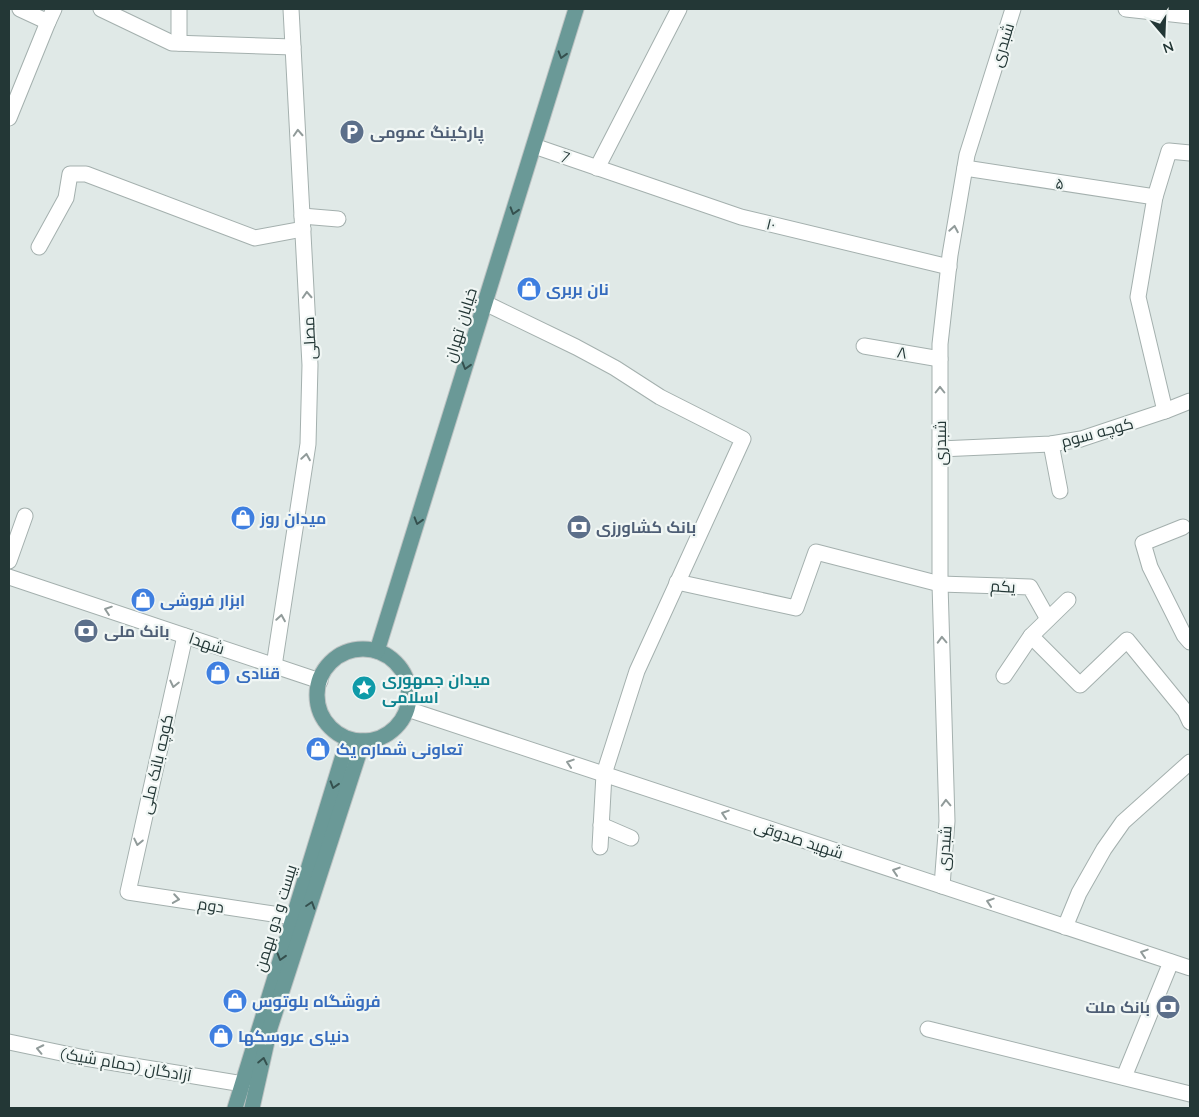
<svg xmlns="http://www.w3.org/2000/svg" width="1199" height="1117" font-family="Quicksand,Cairo,sans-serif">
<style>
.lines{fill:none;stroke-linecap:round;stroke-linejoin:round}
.minor-casing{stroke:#a4b0ae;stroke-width:17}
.major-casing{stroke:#bdc3c3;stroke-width:17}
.minor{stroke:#fff;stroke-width:15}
.major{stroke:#6a9997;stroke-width:15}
.oneway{stroke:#35504e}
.oneway2{stroke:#919b9a}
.labels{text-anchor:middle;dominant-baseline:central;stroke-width:4.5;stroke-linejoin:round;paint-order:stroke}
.street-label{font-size:16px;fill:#233736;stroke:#f0f6f4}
.service-label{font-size:16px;font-weight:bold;fill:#4e5e75;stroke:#f0f6f4;text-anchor:start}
.shop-label{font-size:16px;font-weight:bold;fill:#366cbe;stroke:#f0f6f4;text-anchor:start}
.culture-label{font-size:16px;font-weight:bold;fill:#0d838f;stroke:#f0f6f4;text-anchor:start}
</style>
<rect width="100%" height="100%" fill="#e0e9e7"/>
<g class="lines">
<defs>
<g id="minor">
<path d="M 20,9 L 48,22 L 54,9"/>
<path d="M 101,9 L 172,43 L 293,47"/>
<path d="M 179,9 L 179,43"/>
<path d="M 1126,9 L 1190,16"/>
<path d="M 9,118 L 48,22"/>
<path d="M 534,146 L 741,217 L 949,267"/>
<path d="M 597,168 L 679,9"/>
<path d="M 965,168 L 1155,197"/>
<path d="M 302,216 L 338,219"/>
<path d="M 39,247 L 66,198 L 70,174 L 86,174 L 255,238 L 303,229"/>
<path d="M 485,303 L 576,347 L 615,368 L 660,397 L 743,439 L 637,671 L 604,774 L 600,847"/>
<path d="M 864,346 L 940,359"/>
<path d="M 1165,411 L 1138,297 L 1155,197 L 1169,151 L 1190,153"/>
<path d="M 1051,444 L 1060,491"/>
<path d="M 940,449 L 1051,444 L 1081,439 L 1165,411 L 1190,401"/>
<path d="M 1183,527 L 1143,543 L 1150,567 L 1184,635 L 1190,642"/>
<path d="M 9,561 L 25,516"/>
<path d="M 9,577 L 320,681"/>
<path d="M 677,582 L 796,608 L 816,552 L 940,584 L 1030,587 L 1048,619"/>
<path d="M 185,636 L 128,892 L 293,917"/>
<path d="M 1031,636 L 1080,685 L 1127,640 L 1185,711 L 1190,722"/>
<path d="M 274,666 L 308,444 L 310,365 L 291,9"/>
<path d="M 1004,676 L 1031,636 L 1068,600"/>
<path d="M 407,709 L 1190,968"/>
<path d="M 601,825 L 631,838"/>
<path d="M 942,886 L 947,821 L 940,584 L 940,344 L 950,255 L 967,155 L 1013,9"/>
<path d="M 1065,927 L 1079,893 L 1104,849 L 1123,822 L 1190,762"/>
<path d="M 928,1029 L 1190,1094"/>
<path d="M 9,1042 L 85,1058 L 243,1084"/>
<path d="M 1124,1077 L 1171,962"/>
</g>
<g id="major">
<circle cx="363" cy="695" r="46"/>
<path d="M 377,651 L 576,9"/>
<path d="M 235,1108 L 348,739"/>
<path d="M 252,1108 L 270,1028 L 363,741"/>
</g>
</defs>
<use href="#minor" class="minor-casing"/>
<use href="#major" class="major-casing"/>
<use href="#minor" class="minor"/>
<use href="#major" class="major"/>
</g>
<defs><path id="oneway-chevron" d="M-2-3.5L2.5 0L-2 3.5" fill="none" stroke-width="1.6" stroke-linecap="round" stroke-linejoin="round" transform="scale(1.25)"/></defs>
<g class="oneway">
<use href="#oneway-chevron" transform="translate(562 55) rotate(107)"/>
<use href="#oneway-chevron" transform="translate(514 211) rotate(107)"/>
<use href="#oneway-chevron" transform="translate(466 366) rotate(107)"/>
<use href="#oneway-chevron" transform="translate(418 521) rotate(107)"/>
<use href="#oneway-chevron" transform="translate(334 785) rotate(107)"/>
<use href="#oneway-chevron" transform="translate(311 905) rotate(-72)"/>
<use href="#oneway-chevron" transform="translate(281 957) rotate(107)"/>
<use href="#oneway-chevron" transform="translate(263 1061) rotate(-78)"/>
</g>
<g class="oneway2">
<use href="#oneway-chevron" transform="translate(298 133) rotate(-93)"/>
<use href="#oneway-chevron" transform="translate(954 229) rotate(-80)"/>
<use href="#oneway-chevron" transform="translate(307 295) rotate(-93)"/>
<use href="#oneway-chevron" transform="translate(940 390) rotate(-90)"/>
<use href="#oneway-chevron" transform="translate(306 457) rotate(-81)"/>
<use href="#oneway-chevron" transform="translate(108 610) rotate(-161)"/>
<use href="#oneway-chevron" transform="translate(281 618) rotate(-81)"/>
<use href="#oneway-chevron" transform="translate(942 640) rotate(-92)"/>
<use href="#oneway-chevron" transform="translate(174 684) rotate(103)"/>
<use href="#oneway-chevron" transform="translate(570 763) rotate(-162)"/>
<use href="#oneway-chevron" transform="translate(946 803) rotate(-92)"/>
<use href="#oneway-chevron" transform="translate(725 814) rotate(-162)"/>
<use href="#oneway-chevron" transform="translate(138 842) rotate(102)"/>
<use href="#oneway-chevron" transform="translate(896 871) rotate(-162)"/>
<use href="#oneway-chevron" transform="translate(176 899) rotate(9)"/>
<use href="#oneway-chevron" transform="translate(990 902) rotate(-162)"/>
<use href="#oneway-chevron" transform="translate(1144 953) rotate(-162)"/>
<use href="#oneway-chevron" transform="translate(40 1049) rotate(-168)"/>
</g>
<defs>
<symbol id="parking-disc" viewBox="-11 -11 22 22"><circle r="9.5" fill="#5c6f8a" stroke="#f0f6f4"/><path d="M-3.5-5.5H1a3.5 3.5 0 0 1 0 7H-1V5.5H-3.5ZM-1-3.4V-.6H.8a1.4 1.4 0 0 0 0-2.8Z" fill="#fff"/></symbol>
<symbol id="shop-disc" viewBox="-11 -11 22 22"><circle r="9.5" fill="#3f7fe0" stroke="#f0f6f4"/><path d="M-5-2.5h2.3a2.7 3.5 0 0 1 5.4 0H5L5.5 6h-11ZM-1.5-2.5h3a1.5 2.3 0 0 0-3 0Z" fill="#fff"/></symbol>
<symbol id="bank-disc" viewBox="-11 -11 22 22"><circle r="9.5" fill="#5c6f8a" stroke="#f0f6f4"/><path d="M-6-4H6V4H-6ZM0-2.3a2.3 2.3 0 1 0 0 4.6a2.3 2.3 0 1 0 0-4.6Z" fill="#fff"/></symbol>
<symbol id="sight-disc" viewBox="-11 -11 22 22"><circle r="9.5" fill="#0f9aa8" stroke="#f0f6f4"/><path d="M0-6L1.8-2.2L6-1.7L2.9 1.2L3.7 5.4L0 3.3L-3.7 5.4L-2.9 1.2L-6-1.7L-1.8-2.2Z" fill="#fff"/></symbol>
</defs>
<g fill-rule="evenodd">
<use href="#parking-disc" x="338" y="118" width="28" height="28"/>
<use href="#shop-disc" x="515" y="275" width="28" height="28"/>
<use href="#shop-disc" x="229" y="504" width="28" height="28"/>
<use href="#bank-disc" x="565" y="513" width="28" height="28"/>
<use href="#shop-disc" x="129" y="586" width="28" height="28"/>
<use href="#bank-disc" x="72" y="617" width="28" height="28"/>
<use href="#shop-disc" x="204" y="659" width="28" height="28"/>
<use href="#sight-disc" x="350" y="674" width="28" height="28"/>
<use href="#shop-disc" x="304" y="735" width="28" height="28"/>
<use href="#shop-disc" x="221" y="987" width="28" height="28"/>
<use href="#bank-disc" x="1154" y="993" width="28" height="28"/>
<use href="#shop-disc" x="207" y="1022" width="28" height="28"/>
</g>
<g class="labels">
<g class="street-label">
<text transform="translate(1002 45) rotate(-73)">شبدری</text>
<text transform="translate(565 157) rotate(19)">7</text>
<text transform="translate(1060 183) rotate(9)">۵</text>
<text transform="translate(771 224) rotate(14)">۱۰</text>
<text transform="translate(460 325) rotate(-73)">خیابان تهران</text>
<text transform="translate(309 338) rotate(-93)">مصلی</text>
<text transform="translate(902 352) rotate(9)">۸</text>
<text transform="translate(1097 432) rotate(-15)">کوچه سوم</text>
<text transform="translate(940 443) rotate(-90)">شبدری</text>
<text transform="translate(1003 586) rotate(3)">یکم</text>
<text transform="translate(207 643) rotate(19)">شهدا</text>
<text transform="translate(156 764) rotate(-77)">کوچه بانک ملی</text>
<text transform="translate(799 839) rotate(18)">شهید صدوقی</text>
<text transform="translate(944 848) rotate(-86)">شبدری</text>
<text transform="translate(211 905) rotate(9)">دوم</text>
<text transform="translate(275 918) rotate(-73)">بیست و دو بهمن</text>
<text transform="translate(126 1064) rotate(10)">آزادگان (حمام شیک)</text>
</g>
<g class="service-label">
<text x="370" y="132">پارکینگ عمومی</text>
<text x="596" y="527">بانک کشاورزی</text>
<text x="104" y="631">بانک ملی</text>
<text x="1150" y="1007" text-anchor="end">بانک ملت</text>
</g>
<g class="shop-label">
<text x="546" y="289">نان بربری</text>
<text x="260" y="518">میدان روز</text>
<text x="160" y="600">ابزار فروشی</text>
<text x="236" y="673">قنادی</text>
<text x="336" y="749">تعاونی شماره یک</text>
<text x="252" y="1001">فروشگاه بلوتوس</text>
<text x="238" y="1036">دنیای عروسکها</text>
</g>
<g class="culture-label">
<text x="382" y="679">میدان جمهوری<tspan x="382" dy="18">اسلامی</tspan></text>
</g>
</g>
<rect width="1199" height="1117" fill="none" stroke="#233736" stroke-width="20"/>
<g transform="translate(1164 35) rotate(161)" stroke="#f0f6f4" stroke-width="4" paint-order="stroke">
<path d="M0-4L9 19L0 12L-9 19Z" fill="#233736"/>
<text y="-8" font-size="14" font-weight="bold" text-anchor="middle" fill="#233736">N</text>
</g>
</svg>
